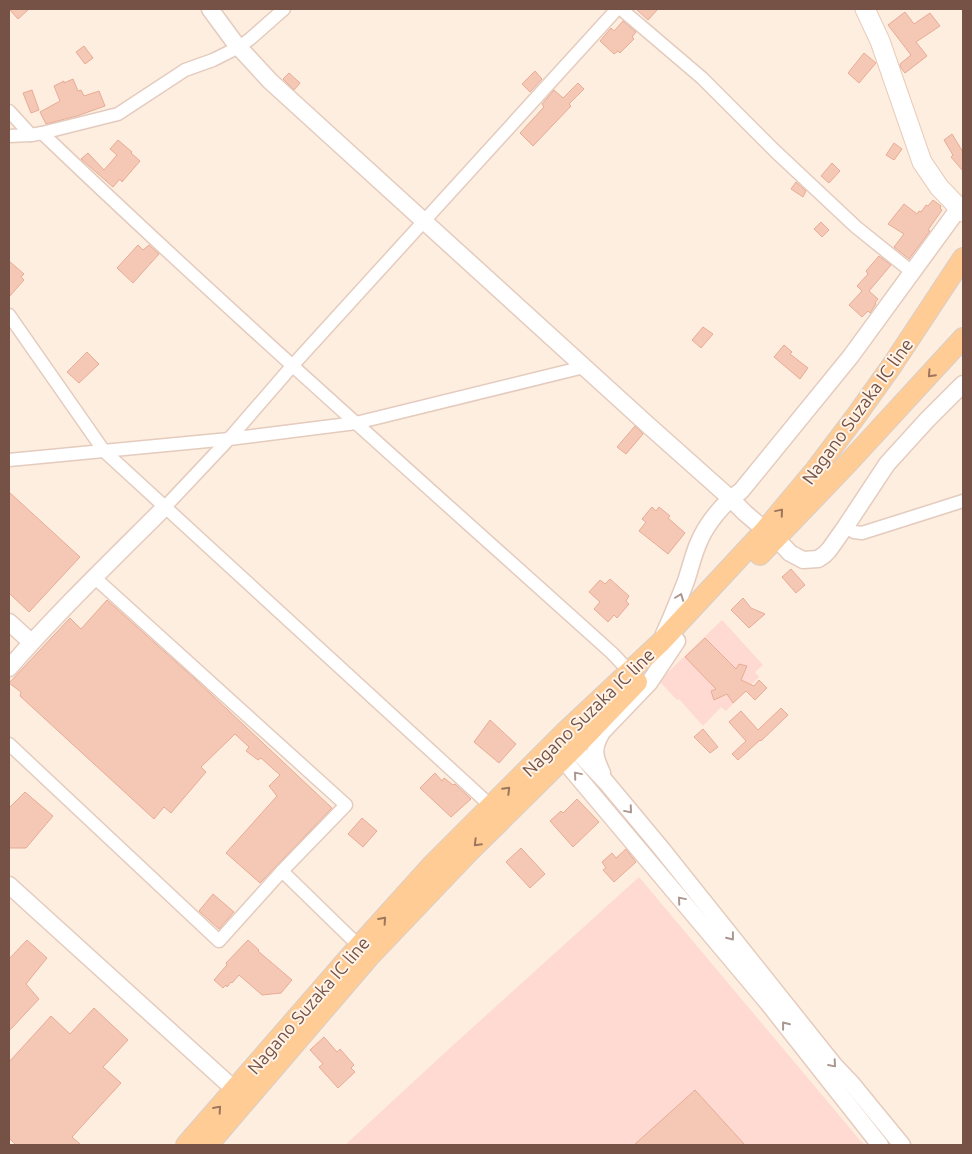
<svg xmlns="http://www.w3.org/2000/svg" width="972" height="1154" font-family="Ubuntu,sans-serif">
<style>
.commercial{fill:#ffdad2}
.building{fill:#f4c8b5;stroke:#e8ab95}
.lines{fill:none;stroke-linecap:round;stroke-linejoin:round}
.minor-casing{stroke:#e4cbbe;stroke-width:15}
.tertiary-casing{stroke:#e4cbbe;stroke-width:19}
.secondary-casing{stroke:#e9cbba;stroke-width:21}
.primary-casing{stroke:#d8cecb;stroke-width:22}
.minor{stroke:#fff;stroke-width:12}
.tertiary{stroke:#fff;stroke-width:16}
.secondary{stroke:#fff;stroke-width:19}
.primary{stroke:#ffcc95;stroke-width:20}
.oneway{stroke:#9e765e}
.oneway2{stroke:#ac9790}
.labels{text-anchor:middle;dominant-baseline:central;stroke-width:4;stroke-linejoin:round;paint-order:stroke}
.street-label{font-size:18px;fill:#755146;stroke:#fff3e7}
</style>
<rect width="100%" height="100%" fill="#fdeedf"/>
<g class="commercial">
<path d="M 722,620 L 763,665 L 755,672 L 759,677 L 726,711 L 721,707 L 703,726 L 679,699 L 677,700 L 659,681 Z"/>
<path d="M 639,877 L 864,1145 L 345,1145 L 450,1048 Z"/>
</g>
<g class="building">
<path d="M 9,9 L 29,9 L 18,19 Z"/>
<path d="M 636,9 L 658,9 L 648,20 Z"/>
<path d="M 905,12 L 914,24 L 930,13 L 940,26 L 916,42 L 927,56 L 905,73 L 901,68 L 900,64 L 911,55 L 888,25 Z"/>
<path d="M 623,21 L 636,32 L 632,37 L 634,39 L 620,53 L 618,51 L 614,54 L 600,41 L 611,28 L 614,31 Z"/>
<path d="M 84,46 L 93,58 L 85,64 L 76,52 Z"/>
<path d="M 864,53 L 876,63 L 859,83 L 848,73 Z"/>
<path d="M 535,71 L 542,79 L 530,92 L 522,84 Z"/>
<path d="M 289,73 L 300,83 L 294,90 L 283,79 Z"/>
<path d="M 73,79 L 78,91 L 81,90 L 84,96 L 99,91 L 105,106 L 77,116 L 46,124 L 40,112 L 60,101 L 54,86 L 64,81 L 64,83 Z"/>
<path d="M 578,83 L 584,89 L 569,104 L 571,106 L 533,146 L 520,133 L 544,107 L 542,104 L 554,90 L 563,98 Z"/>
<path d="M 32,90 L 39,110 L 31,113 L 23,93 Z"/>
<path d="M 952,134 L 963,152 L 963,171 L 951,157 L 953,155 L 944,140 Z"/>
<path d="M 118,140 L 132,152 L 131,153 L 140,161 L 122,182 L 120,179 L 113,187 L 81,159 L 88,153 L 104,170 L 117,155 L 110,149 Z"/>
<path d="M 894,143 L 902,149 L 894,160 L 886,155 Z"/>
<path d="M 832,163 L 840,171 L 829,183 L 821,176 Z"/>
<path d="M 796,182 L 806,191 L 803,197 L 791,189 Z"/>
<path d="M 933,200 L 941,206 L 940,208 L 942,210 L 928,230 L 930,231 L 909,259 L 894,247 L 904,234 L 888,224 L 904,204 L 917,214 L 919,211 L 921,212 L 926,205 L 928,206 Z"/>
<path d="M 821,222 L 829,230 L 822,237 L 814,229 Z"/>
<path d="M 138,245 L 143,250 L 149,245 L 159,254 L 133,283 L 117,268 Z"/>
<path d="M 879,256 L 891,265 L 869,291 L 878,299 L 875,303 L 876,304 L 870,313 L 868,311 L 862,317 L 849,305 L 862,291 L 857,286 L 868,274 L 866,271 Z"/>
<path d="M 9,261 L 24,274 L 21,277 L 24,280 L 9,297 Z"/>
<path d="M 703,327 L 713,334 L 701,348 L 692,340 Z"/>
<path d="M 784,345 L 792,352 L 790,354 L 808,368 L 800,379 L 774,357 Z"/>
<path d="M 87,352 L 99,364 L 79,383 L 67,372 Z"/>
<path d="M 635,426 L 643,434 L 626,454 L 617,447 Z"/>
<path d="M 9,492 L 80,557 L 29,612 L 9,593 Z"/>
<path d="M 652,507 L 656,511 L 659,507 L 670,516 L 668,518 L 685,533 L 668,554 L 639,531 L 646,522 L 642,519 Z"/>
<path d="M 791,569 L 805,585 L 796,593 L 782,577 Z"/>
<path d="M 610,579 L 629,596 L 626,601 L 629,604 L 617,618 L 614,615 L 608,622 L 594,609 L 600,602 L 589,592 L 600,580 L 605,584 Z"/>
<path d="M 743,598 L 751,608 L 765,614 L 749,628 L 731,610 Z"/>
<path d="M 107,600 L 196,680 L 332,808 L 260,883 L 226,853 L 277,796 L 269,786 L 280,775 L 261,758 L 258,760 L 246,751 L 249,747 L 235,734 L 201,767 L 206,772 L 171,813 L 164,807 L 154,819 L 20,696 L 21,692 L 9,683 L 70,618 L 81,629 Z"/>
<path d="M 705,638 L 736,669 L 739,664 L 747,666 L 741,680 L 754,686 L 759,680 L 767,688 L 755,700 L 746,691 L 733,703 L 727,694 L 714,700 L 711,691 L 716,689 L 685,657 Z"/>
<path d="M 781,708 L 788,715 L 761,741 L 760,740 L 738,760 L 732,754 L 746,741 L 729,722 L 741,711 L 758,730 Z"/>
<path d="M 490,720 L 516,744 L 499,763 L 474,742 Z"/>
<path d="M 703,729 L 718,747 L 710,753 L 694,737 Z"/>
<path d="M 435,773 L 442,781 L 444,778 L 453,785 L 455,784 L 471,799 L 451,817 L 420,788 Z"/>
<path d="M 25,792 L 53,816 L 26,848 L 9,848 L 9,808 Z"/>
<path d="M 577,799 L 599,822 L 573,847 L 550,821 L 561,811 L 563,813 Z"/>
<path d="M 362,818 L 377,831 L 363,847 L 348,834 Z"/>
<path d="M 521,848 L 545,874 L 530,888 L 506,862 Z"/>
<path d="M 626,849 L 636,862 L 614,882 L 603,870 L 606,868 L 602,862 L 612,853 L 616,858 Z"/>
<path d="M 213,894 L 234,912 L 219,929 L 199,911 Z"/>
<path d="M 27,940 L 47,958 L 26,984 L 39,999 L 9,1031 L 9,959 Z"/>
<path d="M 248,940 L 259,950 L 258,951 L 292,980 L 281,993 L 262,995 L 239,975 L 232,983 L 231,982 L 227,987 L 226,985 L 223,988 L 214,980 L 227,965 L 226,963 Z"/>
<path d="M 94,1008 L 128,1040 L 103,1067 L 121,1083 L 72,1137 L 81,1145 L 16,1145 L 9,1138 L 9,1062 L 51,1016 L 70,1034 Z"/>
<path d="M 324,1037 L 337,1052 L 340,1049 L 354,1065 L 351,1068 L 355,1072 L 338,1088 L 319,1067 L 323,1064 L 310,1050 Z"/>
<path d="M 695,1090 L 745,1145 L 634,1145 Z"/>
</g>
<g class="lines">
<defs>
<g id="minor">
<path d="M 621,9 L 702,78 L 775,151 L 856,227 L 912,272"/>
<path d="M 9,111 L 31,135"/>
<path d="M 42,133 C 228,311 421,481 612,653 L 630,672"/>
<path d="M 9,136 L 31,135 L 42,133 L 118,114 L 185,70 L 213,60 L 239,47 L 250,39 L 284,9"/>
<path d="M 9,315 L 104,451 L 491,806"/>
<path d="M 9,460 L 229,439 L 356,423 L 584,367"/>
<path d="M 165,507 L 229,439 L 293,365 L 617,9"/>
<path d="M 846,526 L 854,532 L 862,533 L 963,501"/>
<path d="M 94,577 L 346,805 L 282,871"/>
<path d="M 9,744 L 219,941 L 282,871 L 359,946"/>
</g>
<g id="tertiary">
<path d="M 210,9 L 235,43 L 270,81 L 648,425 L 730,498 L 745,513 L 765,530"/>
<path d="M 776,538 L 790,553 L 803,560 L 818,559 L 824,555 L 829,550 L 846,526 L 887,464 L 927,420 L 963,384"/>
<path d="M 9,622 L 31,642"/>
<path d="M 664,634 C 672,617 679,599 686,581 C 690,569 693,556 698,544 C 706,524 723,503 741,491 L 851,356 L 959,208"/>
<path d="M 9,668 C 58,612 112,560 165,507"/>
<path d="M 564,743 L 574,748 L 606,782 L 661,848 L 834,1065 L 852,1084 L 902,1145"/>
<path d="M 560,749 L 562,758 L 768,1003 L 880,1145"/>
<path d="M 602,773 C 594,756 592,749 602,732 L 649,683 L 677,641"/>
<path d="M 9,885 L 235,1090"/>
</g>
<path id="secondary" d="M 865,9 L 880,41 L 922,162 L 939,187 L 959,208 L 963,212"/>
<g id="primary">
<path d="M 760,555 L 849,462 L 963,338"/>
<path d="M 186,1145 L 359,946 L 431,866 L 566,731 L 661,642 L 765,530 L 816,469 L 856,416 L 893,364 L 963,258"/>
<path d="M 208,1145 L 369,957 L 468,853 L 574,748 L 637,682"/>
</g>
</defs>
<use href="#minor" class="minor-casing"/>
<use href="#tertiary" class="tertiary-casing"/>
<use href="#secondary" class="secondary-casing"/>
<use href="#primary" class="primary-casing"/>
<use href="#minor" class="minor"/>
<use href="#tertiary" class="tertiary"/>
<use href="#secondary" class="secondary"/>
<use href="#primary" class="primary"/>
</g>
<defs><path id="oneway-chevron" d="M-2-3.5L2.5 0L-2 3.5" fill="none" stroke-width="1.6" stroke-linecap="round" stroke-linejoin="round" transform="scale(1.25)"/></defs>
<g class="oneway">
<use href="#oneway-chevron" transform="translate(931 374) rotate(133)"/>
<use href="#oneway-chevron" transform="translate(780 512) rotate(-50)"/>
<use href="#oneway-chevron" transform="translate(507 790) rotate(-45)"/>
<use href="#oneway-chevron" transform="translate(477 843) rotate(135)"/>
<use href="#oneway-chevron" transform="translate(383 920) rotate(-48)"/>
<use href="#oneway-chevron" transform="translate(218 1109) rotate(-49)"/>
</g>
<g class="oneway2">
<use href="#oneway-chevron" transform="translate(680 597) rotate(-69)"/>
<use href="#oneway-chevron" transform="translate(577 775) rotate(-130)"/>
<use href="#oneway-chevron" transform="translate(629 810) rotate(50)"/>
<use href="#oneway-chevron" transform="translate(681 900) rotate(-130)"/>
<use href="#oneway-chevron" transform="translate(731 937) rotate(52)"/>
<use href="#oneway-chevron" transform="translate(785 1025) rotate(-128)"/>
<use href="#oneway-chevron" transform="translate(833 1064) rotate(49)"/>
</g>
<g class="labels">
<g class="street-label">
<text transform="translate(857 411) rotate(-54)">Nagano Suzaka IC line</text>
<text transform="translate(588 712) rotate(-44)">Nagano Suzaka IC line</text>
<text transform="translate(308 1005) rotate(-49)">Nagano Suzaka IC line</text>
</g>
</g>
<rect width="972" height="1154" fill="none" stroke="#755146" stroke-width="20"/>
</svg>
